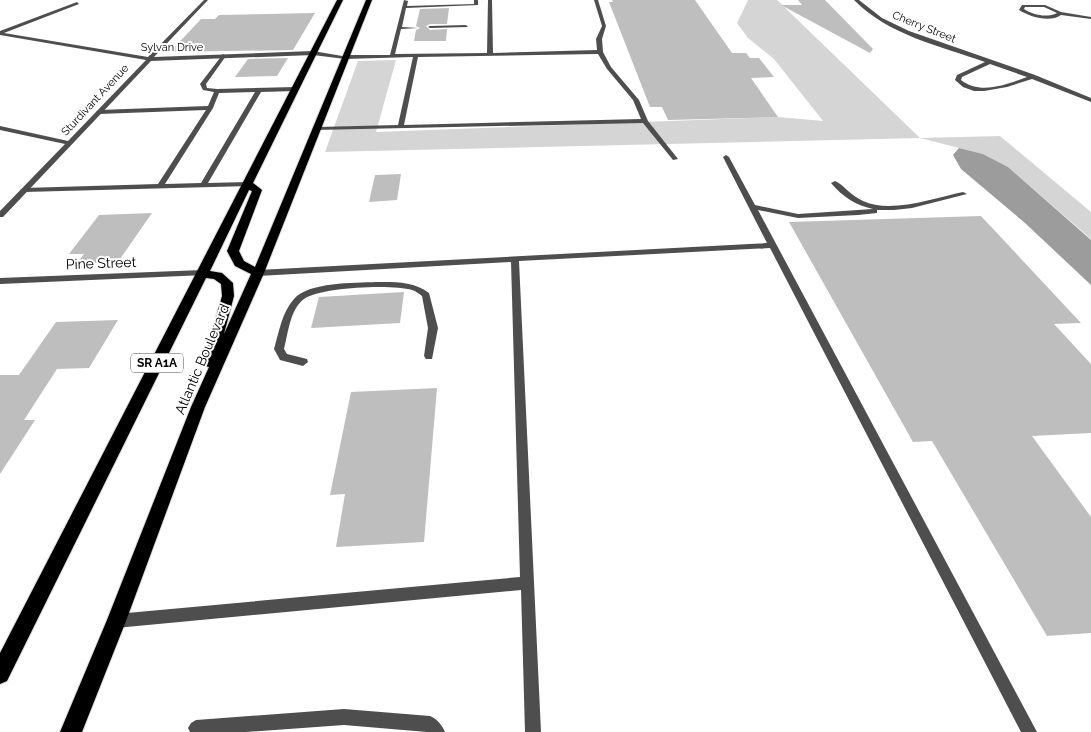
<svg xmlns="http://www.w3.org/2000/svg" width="1091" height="732" font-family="Raleway,sans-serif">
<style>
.green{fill:#d5d5d5}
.water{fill:#9c9c9c}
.building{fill:#bebebe}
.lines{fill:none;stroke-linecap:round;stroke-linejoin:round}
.trunk-casing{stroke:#dbdbdb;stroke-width:2}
.service{fill:#4e4e4e;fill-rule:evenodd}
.minor{fill:#4e4e4e;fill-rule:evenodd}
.trunk{fill:#000;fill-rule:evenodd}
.labels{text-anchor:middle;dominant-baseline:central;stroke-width:4;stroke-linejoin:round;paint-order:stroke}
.far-street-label{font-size:11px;fill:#000;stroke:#fff}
.shield{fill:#fff;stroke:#4c4c4c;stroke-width:1}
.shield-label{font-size:12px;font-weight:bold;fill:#000}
.street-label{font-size:14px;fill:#000;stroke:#fff}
</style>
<rect width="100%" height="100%" fill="#fff"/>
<path class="green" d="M 748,0 L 777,0 L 920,138 L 1000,136 L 1091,212 L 1091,239 L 1008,167 L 983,154 L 920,138 L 325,152 L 358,61 L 396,60 L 376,132 L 778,117 L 823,121 L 774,59 L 748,38 L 737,23 Z"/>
<path class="water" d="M 959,148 L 983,154 L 1008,167 L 1091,240 L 1091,285 L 1025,223 L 961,169 L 953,155 Z"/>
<g class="building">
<path d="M 612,0 L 695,0 L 732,53 L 746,53 L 750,58 L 759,58 L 774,77 L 751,78 L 778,117 L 668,120 L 662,107 L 650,107 L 609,2 L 613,2 Z"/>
<path d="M 798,0 L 825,0 L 873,49 L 870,53 L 781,5 L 802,5 Z"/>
<path d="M 449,8 L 447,24 L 430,24 L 426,26 L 430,30 L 447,29 L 446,41 L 414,41 L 416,30 L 420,28 L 416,26 L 420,9 Z"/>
<path d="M 315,13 L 293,50 L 170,52 L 201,19 L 215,19 L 219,15 Z"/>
<path d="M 288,58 L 277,76 L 235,77 L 248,59 Z"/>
<path d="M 401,174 L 397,200 L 369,202 L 375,175 Z"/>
<path d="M 152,213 L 118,262 L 76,264 L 84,254 L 69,254 L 99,215 Z"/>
<path d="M 981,216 L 1081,323 L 1054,324 L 1091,364 L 1091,433 L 1032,436 L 1091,517 L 1091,633 L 1047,636 L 932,441 L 913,442 L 789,222 Z"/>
<path d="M 404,292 L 400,323 L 311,328 L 319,297 Z"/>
<path d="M 118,320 L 89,368 L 57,369 L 24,420 L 35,420 L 0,474 L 0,375 L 19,375 L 56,322 Z"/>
<path d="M 437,388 L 424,542 L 336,547 L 345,494 L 330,495 L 351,392 Z"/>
</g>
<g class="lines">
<defs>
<path id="trunk" d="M 337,0 L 343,0 L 253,183 L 262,190 L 239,251 L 244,261 L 255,267 L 366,0 L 372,0 L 264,273 L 205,407 L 126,621 L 82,732 L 60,732 L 107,620 L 191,407 L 209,367 L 205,366 L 203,362 L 222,296 L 221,284 L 214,279 L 206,278 L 7,681 L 0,684 L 0,653 ZM 249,190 L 252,191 L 227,251 L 235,266 L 251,274 L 224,334 L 234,296 L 233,283 L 222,273 L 210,271 Z"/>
</defs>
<use href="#trunk" class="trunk-casing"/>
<g class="service">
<path d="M 404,0 L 408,1 L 407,6 L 474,4 L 474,0 L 478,0 L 478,5 L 406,8 L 402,27 L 418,28 L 401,29 L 395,54 L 487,53 L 488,0 L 492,0 L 493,53 L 597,50 L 596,39 L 602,26 L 594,0 L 598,0 L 606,26 L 602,39 L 603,52 L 611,67 L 639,100 L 648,121 L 678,159 L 673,160 L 643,123 L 315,130 L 314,129 L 317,127 L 398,125 L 413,57 L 345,59 L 342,57 L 345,55 L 390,55 ZM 598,54 L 607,69 L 633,100 L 641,119 L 404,125 L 418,57 Z"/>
<path d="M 466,25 L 468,27 L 430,28 L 428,27 L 430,26 Z"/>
<path d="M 223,54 L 226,56 L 206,84 L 207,88 L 217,89 L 295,87 L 298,89 L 295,91 L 261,92 L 208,183 L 247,182 L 250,182 L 250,186 L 24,192 L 20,190 L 24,188 L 158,184 L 206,110 L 99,114 L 96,112 L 99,110 L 208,106 L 214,92 L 203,90 L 200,84 ZM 255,92 L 201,183 L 165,184 L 213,108 L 219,93 Z"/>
<path d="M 726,155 L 729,157 L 755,205 L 798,214 L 873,209 C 855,205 843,197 831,183 L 835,181 C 844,185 851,196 863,201 C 890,214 935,198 963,192 L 967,194 L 912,208 L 894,210 L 877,210 L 877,213 L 858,215 L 798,218 L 758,210 L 1037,732 L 1021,732 L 770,248 L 519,261 L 541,732 L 525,732 L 521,590 L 116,628 L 111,626 L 109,621 L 111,616 L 116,614 L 520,577 L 511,262 L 258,276 L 254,273 L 258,270 L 767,243 L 723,157 Z"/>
<path d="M 376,282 C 395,282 413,281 429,293 L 438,328 L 432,359 L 426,359 L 424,356 L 428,328 L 422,296 C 419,294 416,291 412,290 C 393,284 320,287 304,299 C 290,309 288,334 284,349 L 287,354 L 307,359 L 308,362 L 303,366 L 280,360 L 274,349 C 279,332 282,312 294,299 C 308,282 355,283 376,282 Z"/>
<path d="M 344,709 L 430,716 C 437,719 442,725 445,732 L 427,732 L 344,725 L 246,732 L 190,732 L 188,728 L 191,723 L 196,720 Z"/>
</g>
<g class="minor">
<path d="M 204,0 L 208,0 L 154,57 L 313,51 L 348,57 L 345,59 L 313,55 L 151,61 L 3,217 L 0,217 L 0,211 L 65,144 L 0,130 L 0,126 L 68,141 L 146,60 L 0,35 L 0,31 L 77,2 L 79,4 L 4,33 L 148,57 Z"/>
<path d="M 854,0 L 859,0 L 882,18 L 909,31 L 1035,75 L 1091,98 L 1091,102 L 1032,79 L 1007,87 L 984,91 L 974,91 L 963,87 L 955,80 L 957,75 L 985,62 C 940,46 888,35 854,0 ZM 990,64 L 1027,77 C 1006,85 980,95 961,80 L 962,77 Z"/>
<path d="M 1022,5 L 1045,5 L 1061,12 L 1091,17 L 1091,19 L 1061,15 C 1050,23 1030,17 1019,10 ZM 1025,7 L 1044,7 L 1057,13 C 1047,18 1033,15 1024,9 Z"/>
<path d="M 202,270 L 206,273 L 205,275 L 0,284 L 0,278 Z"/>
</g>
<use href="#trunk" class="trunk"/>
</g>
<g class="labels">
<g class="far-street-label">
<text transform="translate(924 27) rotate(22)">Cherry Street</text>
<text x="172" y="47">Sylvan Drive</text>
<text transform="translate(95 100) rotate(-47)">Sturdivant Avenue</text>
</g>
<rect class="shield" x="131" y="353.5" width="52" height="19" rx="4"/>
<g class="shield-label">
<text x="157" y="363">SR A1A</text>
</g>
<g class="street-label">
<text transform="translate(101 263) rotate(-2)">Pine Street</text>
<text transform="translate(202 359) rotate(-67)">Atlantic Boulevard</text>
</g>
</g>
</svg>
